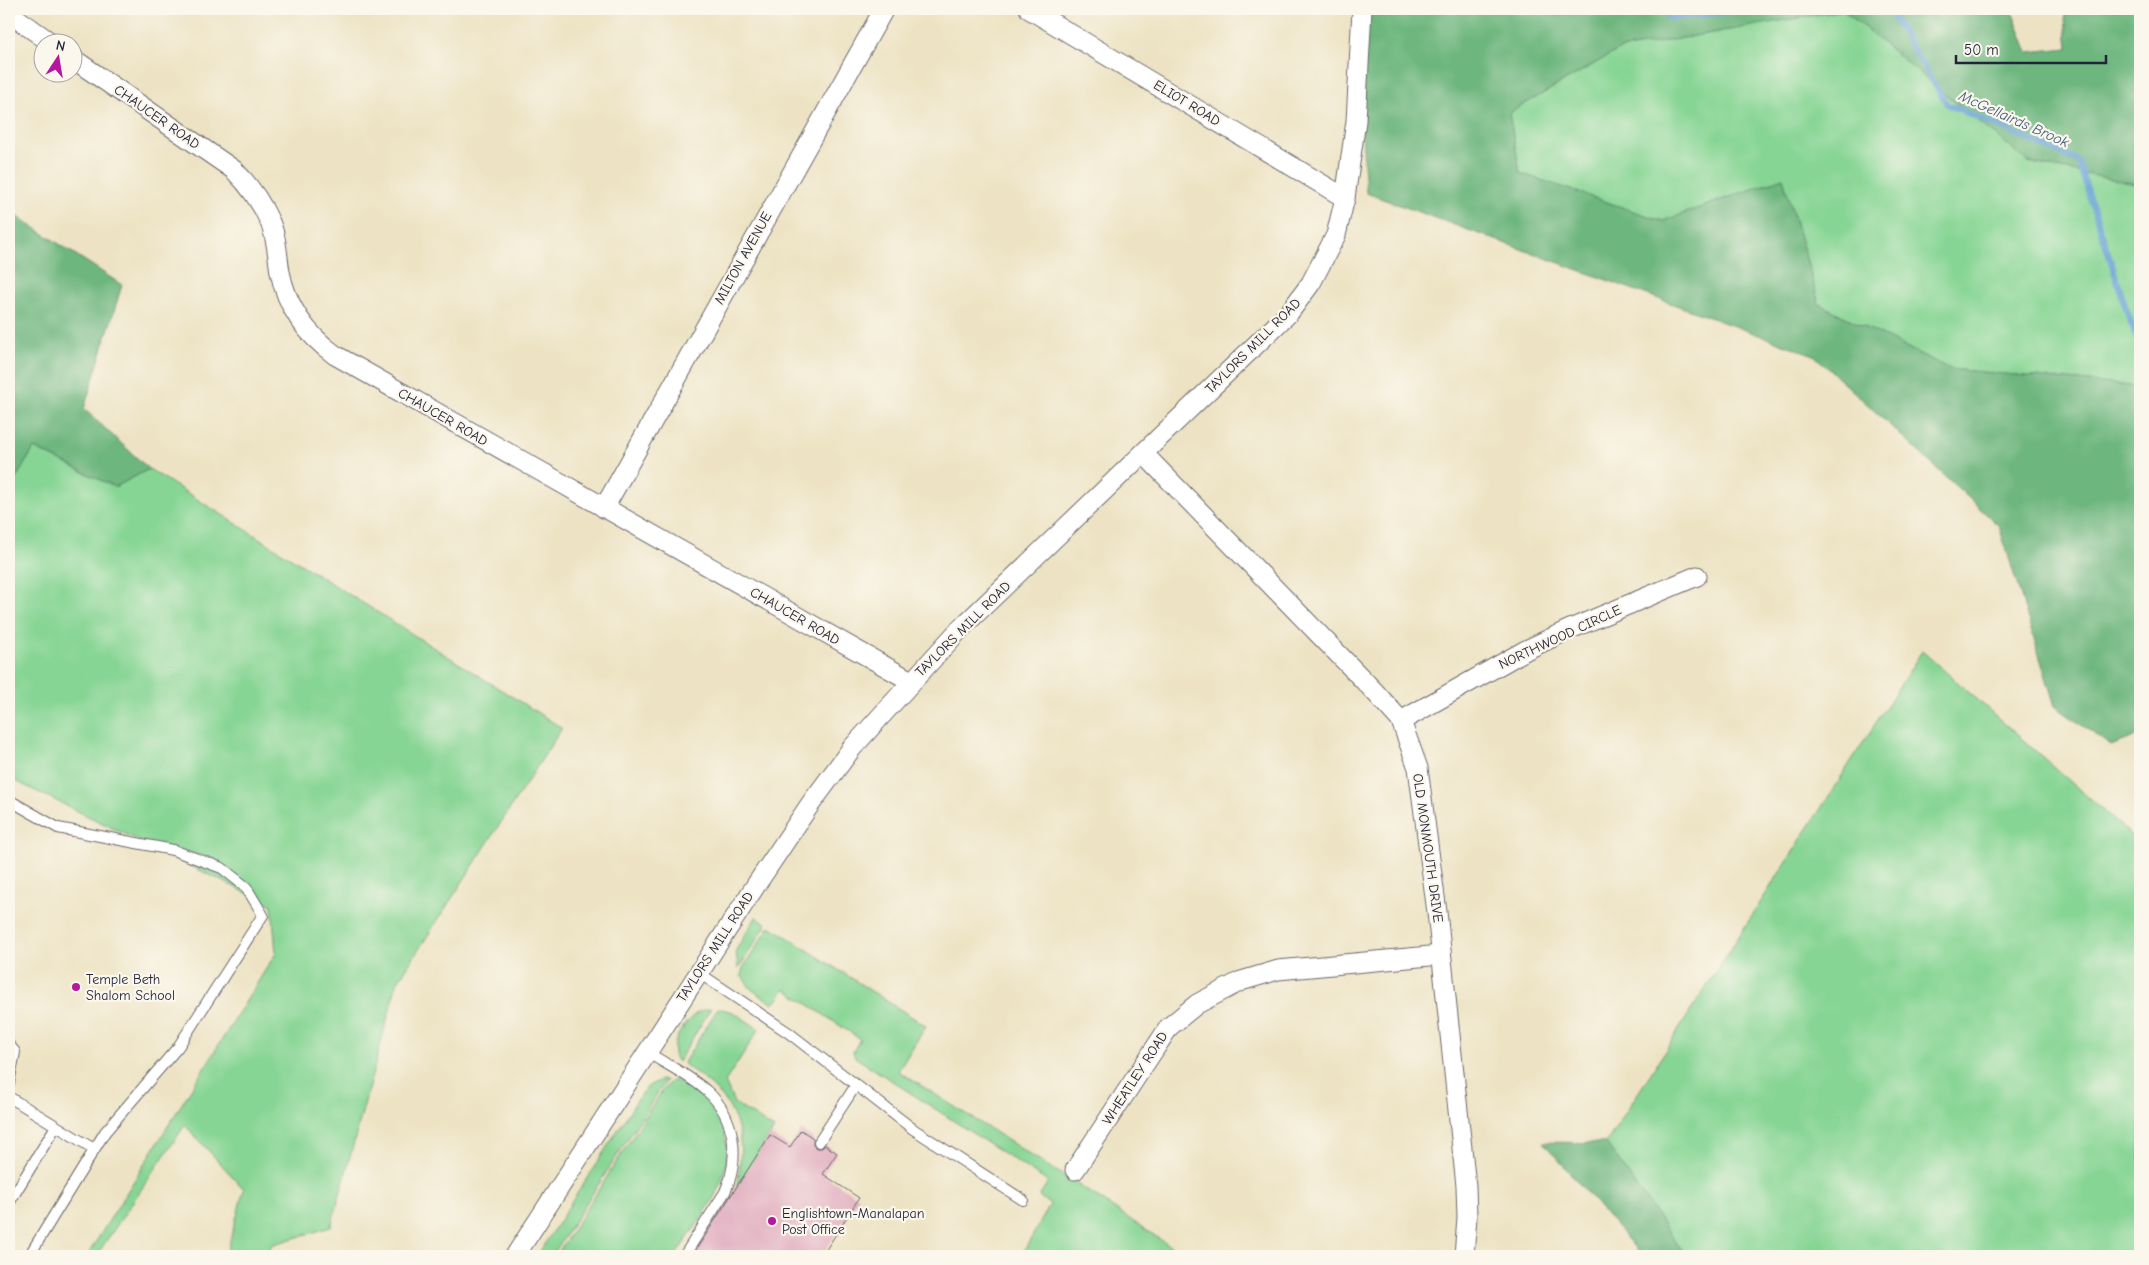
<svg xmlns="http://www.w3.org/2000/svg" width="2149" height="1265" font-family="'Comic Neue',sans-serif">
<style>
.green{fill:#87d594;stroke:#547c68}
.forest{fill:#6db67e;stroke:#486c5c}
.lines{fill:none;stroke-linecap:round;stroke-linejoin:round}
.stream{stroke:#619fd3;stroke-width:6}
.building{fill:#e0a9be}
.service-casing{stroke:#69666b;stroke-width:12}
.minor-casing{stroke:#69666b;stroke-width:21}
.service{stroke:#fff;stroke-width:10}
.minor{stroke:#fff;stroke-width:19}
.poi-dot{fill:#b5179e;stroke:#fbf7ec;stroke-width:2}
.labels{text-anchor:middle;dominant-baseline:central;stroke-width:4.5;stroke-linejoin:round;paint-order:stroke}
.street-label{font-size:14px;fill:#22223b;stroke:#fbf7ec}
.poi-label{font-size:14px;fill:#22223b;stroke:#fbf7ec;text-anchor:start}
.water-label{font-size:15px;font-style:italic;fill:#3e5a7f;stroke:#fbf7ec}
</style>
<rect width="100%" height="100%" fill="#fbf7ec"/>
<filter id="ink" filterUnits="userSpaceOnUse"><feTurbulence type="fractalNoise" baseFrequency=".02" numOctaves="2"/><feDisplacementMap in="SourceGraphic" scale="10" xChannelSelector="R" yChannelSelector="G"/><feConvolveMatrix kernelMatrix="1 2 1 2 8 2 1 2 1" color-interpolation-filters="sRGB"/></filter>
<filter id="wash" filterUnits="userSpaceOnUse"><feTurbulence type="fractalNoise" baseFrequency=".0096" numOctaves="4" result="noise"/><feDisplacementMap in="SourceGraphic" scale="20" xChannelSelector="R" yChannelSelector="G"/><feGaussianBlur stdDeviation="1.12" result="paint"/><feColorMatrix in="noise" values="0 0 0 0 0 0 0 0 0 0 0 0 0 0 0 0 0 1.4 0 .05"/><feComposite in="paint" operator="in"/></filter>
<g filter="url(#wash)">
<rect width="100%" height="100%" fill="#ede3c4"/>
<g class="green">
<path d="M 1843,10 L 2028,162 L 2140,185 L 2140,396 L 2132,386 L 1950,369 L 1819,304 L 1783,178 L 1663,221 L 1520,173 L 1509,113 L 1620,49 Z"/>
<path d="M 34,448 L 115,487 L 149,469 L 562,728 L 397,983 L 331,1227 L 271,1245 L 268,1256 L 226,1256 L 244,1189 L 185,1125 L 96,1256 L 87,1256 L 276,953 L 272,905 L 9,778 L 9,490 Z"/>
<path d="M 1922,651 L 2140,843 L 2140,1256 L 1686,1256 L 1606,1143 Z"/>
<path d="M 756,917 L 767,924 L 738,969 L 736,950 Z"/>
<path d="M 770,926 L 926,1026 L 898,1071 L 1080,1186 L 1185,1256 L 1021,1256 L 1050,1205 L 1039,1196 L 1048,1182 L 855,1057 L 853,1052 L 860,1039 L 785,989 L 776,1002 L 772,1003 L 751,989 L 741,975 L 743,968 Z"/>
<path d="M 711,1008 L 678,1062 C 666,1049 682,1026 693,1016 C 698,1011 705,1010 711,1008 Z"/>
<path d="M 718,1008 L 733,1012 L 759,1029 L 725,1082 L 734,1103 L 774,1129 L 736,1189 C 749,1127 735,1098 683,1064 Z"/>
<path d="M 661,1080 L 666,1080 L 552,1256 L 537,1256 L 643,1091 L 650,1085 Z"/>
<path d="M 673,1080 C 690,1085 702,1094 712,1108 C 751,1163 705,1211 675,1256 L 556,1256 L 664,1088 Z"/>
</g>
<g class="forest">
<path d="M 1368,9 L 2011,9 L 2028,52 L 2068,48 L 2064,9 L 2140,9 L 2140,185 L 2028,162 L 1843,10 L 1620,49 L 1509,113 L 1520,173 L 1663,221 L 1783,178 L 1819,304 L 1950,369 L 2132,386 L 2140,396 L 2140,735 L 2111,746 L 2055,706 L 1999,526 L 1814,355 L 1366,193 L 1356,44 Z"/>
<path d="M 9,211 L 122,285 L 84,409 L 149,469 L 115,487 L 34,448 L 9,490 Z"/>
<path d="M 1543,1142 L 1606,1143 L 1686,1256 L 1642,1256 Z"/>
</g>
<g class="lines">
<g class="stream">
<path d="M 1657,9 L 1671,18 L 1731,12 L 1736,9"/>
<path d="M 1888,9 L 1947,104 L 2078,161 L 2131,323 L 2140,345"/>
</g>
</g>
<g id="blocks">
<path class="building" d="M 801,1130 L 813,1138 L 813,1145 L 816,1148 L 822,1148 L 825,1145 L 837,1153 L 823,1174 L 859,1198 L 822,1256 L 692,1256 L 770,1135 L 790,1147 Z"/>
</g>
</g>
<g filter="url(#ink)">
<use href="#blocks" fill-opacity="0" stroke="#69666b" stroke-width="1"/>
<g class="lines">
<defs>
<g id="service">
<path d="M 9,800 L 58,828 L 173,850 L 222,868 L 246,887 L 263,915 L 178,1047 L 105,1132 L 29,1256"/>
<path d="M 699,973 L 789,1033 L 913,1129 L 1023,1200"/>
<path d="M 9,1045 L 15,1052 L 9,1083"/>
<path d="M 647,1052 C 667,1065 691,1076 708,1092 C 736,1118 740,1159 725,1192 L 684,1256"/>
<path d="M 9,1097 L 94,1149"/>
<path d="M 819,1142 L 856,1085"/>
<path d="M 9,1203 L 56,1126"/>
</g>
<g id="minor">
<path d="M 1029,9 L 1345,198"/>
<path d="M 9,13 L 50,42"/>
<path d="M 72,58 L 234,170 C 249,185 260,200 269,220 C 277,236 277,254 280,272 C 287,308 306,334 335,355 L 911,681"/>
<path d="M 1144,454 L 1374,691 L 1401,721 L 1418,768 L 1437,912 L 1466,1186 L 1467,1217 L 1464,1256"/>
<path d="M 604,508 L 884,9"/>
<path d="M 1401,721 L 1526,650 L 1568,630 L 1697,576"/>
<path d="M 1075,1170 L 1169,1027 L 1197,1004 L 1241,981 L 1278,970 L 1441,955"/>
<path d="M 515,1256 L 756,885 L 809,806 L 852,748 L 959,630 L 1289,313 L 1311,283 L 1336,235 L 1345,198 L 1356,121 L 1362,9"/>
</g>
</defs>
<use href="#service" class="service-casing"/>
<use href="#minor" class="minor-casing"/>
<use href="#service" class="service"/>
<use href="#minor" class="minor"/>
</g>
</g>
<g class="poi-dot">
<circle cx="76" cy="987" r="5"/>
<circle cx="772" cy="1221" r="5"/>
</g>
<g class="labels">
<g class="street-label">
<text transform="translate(1187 103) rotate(31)">ELIOT ROAD</text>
<text transform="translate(157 117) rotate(35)">CHAUCER ROAD</text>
<text transform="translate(743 258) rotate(-61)">MILTON AVENUE</text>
<text transform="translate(1253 346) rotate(-45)">TAYLORS MILL ROAD</text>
<text transform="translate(443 417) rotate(30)">CHAUCER ROAD</text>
<text transform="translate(795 616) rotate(30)">CHAUCER ROAD</text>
<text transform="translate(963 629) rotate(-45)">TAYLORS MILL ROAD</text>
<text transform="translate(1560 637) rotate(-25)">NORTHWOOD CIRCLE</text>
<text transform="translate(1428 848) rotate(82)">OLD MONMOUTH DRIVE</text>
<text transform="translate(715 947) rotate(-57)">TAYLORS MILL ROAD</text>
<text transform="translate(1135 1078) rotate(-57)">WHEATLEY ROAD</text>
</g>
<g class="poi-label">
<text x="86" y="979">Temple Beth<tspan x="86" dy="16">Shalom School</tspan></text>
<text x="782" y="1213">Englishtown-Manalapan<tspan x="782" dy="16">Post Office</tspan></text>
</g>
<g class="water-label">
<text transform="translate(2014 119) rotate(24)">McGellairds Brook</text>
</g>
</g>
<rect width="2149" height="1265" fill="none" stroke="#fbf7ec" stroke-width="30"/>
<g transform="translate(58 58) rotate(12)"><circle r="24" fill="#fbf7ec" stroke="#a4a2a5"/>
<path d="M0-4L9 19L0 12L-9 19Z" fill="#b5179e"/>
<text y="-8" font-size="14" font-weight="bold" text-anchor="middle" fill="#22223b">N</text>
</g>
<path d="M1956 55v8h150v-8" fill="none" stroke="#22223b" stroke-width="2.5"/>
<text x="1964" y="55" font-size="15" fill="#22223b" stroke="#fbf7ec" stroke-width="4" paint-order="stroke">50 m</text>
</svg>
